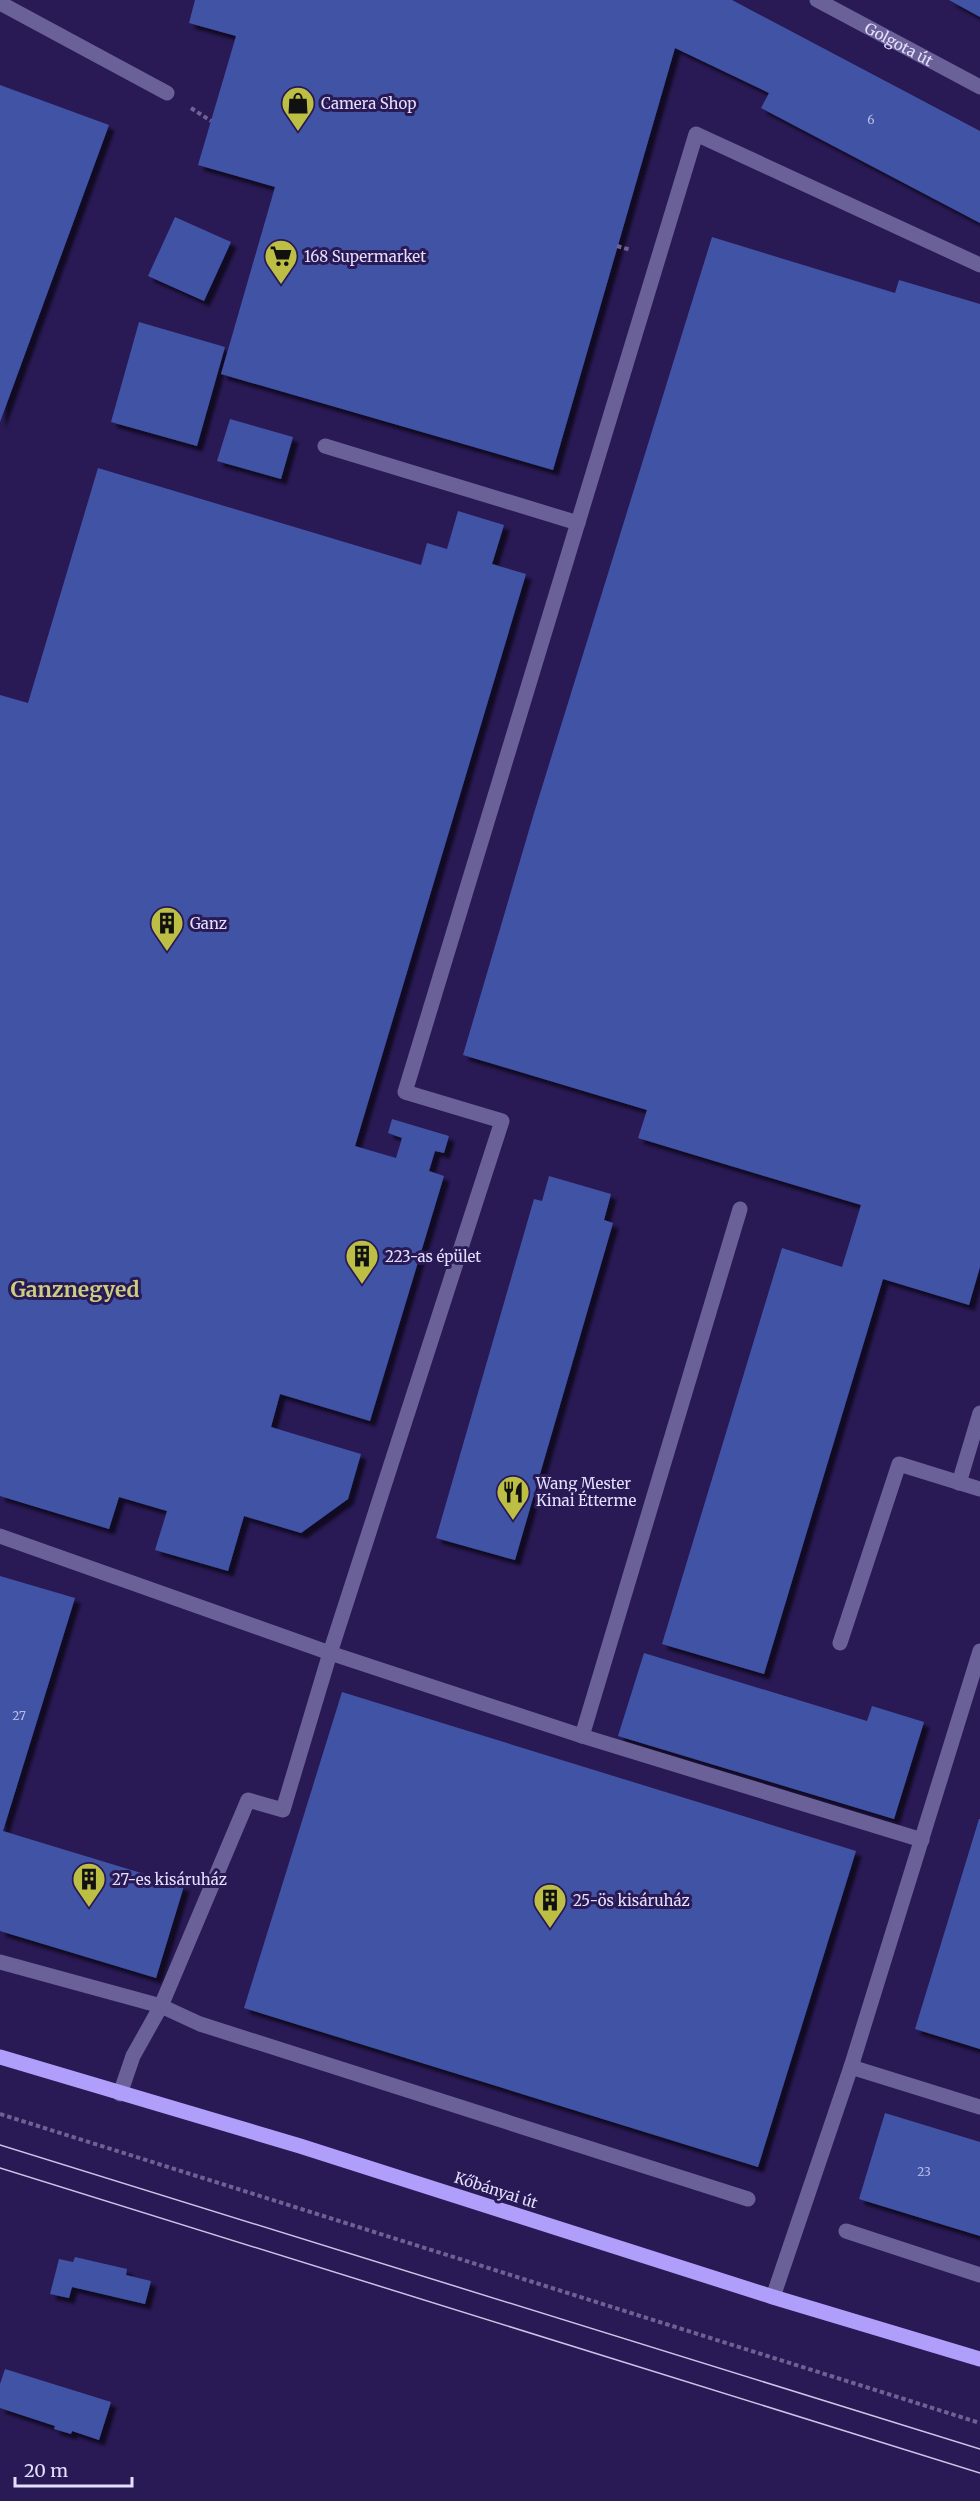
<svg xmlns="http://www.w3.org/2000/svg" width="980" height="2501" font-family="Merriweather,serif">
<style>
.building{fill:#4153a5;filter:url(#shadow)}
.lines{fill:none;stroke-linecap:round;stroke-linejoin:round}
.path{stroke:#6e6292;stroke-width:4;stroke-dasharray:4.5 3;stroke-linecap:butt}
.minor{stroke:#6b6199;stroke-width:15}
.major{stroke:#af9ffb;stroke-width:15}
.tram{stroke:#c9c4e6;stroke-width:1.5}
.labels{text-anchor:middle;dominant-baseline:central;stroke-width:6;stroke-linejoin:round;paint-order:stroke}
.number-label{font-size:12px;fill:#babce7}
.street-label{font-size:15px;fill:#e3dffd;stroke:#291954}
.poi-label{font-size:15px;fill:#e3dffd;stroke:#291954;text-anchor:start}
.district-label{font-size:21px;font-weight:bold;fill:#cace81;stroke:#291954}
</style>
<defs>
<filter id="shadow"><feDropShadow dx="5.5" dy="5.5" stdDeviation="1.5" flood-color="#0009"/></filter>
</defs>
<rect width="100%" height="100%" fill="#291954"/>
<g class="building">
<path d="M 195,0 L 732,0 L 980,131 L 980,223 L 761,108 L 769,93 L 675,48 L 553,470 L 221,374 L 275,187 L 198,165 L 236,36 L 189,23 Z"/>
<path d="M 949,0 L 980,0 L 980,17 Z"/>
<path d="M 0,85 L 109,125 L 0,422 Z"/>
<path d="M 175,217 L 231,242 L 204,301 L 148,276 Z"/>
<path d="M 712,237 L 895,293 L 899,280 L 980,304 L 980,1267 L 969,1305 L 883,1279 L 764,1674 L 662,1644 L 782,1248 L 842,1267 L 861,1205 L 638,1138 L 647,1110 L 463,1055 L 534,813 Z"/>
<path d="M 139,322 L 225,347 L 197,446 L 111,422 Z"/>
<path d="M 230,419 L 293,437 L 281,479 L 217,461 Z"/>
<path d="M 98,468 L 421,565 L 427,543 L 447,549 L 458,511 L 504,525 L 492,564 L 526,574 L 355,1146 L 396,1158 L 402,1138 L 388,1133 L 392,1119 L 449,1136 L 444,1153 L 435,1151 L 429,1171 L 444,1176 L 370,1421 L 280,1394 L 271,1427 L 361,1454 L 348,1499 L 301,1533 L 244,1516 L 228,1571 L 155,1550 L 167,1511 L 119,1497 L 109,1529 L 0,1496 L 0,695 L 28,703 Z"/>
<path d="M 549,1176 L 611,1194 L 604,1220 L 613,1223 L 515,1560 L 436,1538 L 534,1199 L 542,1201 Z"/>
<path d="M 0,1576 L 75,1598 L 3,1831 L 184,1886 L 156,1978 L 0,1931 Z"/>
<path d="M 644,1653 L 867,1721 L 872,1706 L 924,1722 L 894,1819 L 618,1736 Z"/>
<path d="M 342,1692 L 856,1851 L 758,2167 L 244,2008 Z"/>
<path d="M 979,1819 L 980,1819 L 980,2049 L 915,2029 Z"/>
<path d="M 885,2113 L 980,2142 L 980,2236 L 859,2199 Z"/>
<path d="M 75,2257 L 127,2269 L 126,2275 L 151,2281 L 145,2304 L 72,2287 L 69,2298 L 50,2294 L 59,2259 L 73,2262 Z"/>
<path d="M 5,2369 L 111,2402 L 99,2440 L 72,2431 L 71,2434 L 54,2429 L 55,2426 L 0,2408 L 0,2384 Z"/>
</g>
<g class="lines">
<g class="path">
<path d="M 191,108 L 211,121"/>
<path d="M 617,246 L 631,250"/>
<path d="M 0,2114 L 980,2423"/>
</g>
<g class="minor">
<path id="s1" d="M 817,0 L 980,87"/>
<path d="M 0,3 L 167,93"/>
<path d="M 325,446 L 578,523"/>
<path d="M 959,1483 L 980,1413"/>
<path d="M 0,1536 L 330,1653 L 582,1736 L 922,1840"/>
<path d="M 840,1643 L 899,1464 L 980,1489"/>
<path d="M 582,1736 L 740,1209"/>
<path d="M 0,1962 L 161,2006 L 200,2024 L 748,2199"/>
<path d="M 851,2067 L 980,2107"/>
<path d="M 120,2094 L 133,2056 L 161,2006 L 248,1800 L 283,1810 L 330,1653 L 502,1121 L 405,1092 L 696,134 L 980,265"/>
<path d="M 846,2231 L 980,2275"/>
<path d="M 773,2297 L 851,2067 L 980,1651"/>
</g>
<path class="major" d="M 0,2057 L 300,2146 L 773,2297 L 980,2359"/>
<g class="tram">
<path d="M 0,2145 L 980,2449"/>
<path d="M 0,2168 L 980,2473"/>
</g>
</g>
<defs>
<symbol id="shop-pin" viewBox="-11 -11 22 30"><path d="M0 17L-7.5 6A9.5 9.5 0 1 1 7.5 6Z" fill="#bcbf44" stroke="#291954"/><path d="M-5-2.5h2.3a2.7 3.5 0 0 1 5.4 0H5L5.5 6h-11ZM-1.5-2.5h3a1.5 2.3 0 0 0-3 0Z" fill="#111"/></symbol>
<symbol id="supermarket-pin" viewBox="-11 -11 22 30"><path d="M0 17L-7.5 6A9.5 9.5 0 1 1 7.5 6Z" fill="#bcbf44" stroke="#291954"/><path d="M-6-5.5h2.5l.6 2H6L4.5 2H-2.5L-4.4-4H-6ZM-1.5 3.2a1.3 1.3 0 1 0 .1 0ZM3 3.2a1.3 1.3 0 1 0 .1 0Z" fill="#111"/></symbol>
<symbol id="building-pin" viewBox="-11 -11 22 30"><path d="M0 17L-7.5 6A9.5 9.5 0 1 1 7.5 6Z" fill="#bcbf44" stroke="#291954"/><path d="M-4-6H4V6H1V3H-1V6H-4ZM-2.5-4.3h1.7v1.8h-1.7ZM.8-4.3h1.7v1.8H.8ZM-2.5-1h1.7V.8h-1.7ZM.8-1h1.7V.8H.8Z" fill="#111"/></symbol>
<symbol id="restaurant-pin" viewBox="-11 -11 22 30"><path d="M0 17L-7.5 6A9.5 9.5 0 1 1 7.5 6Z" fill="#bcbf44" stroke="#291954"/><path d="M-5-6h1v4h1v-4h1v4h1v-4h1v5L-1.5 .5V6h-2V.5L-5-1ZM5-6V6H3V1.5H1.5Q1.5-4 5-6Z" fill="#111"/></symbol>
</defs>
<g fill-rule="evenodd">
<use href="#shop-pin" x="279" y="84" width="38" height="52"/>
<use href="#supermarket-pin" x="262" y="237" width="38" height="52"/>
<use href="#building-pin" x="148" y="904" width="38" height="52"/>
<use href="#building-pin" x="343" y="1237" width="38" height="52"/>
<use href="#restaurant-pin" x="494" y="1473" width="38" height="52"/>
<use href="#building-pin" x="70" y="1860" width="38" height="52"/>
<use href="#building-pin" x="531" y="1881" width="38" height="52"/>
</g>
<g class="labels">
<g class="number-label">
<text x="871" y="119">6</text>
<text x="19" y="1715">27</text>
<text x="924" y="2171">23</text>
</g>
<g class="street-label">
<text stroke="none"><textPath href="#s1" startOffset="93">Golgota út</textPath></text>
<text transform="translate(496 2190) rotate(18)">Kőbányai út</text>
</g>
<g class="poi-label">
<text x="321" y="103">Camera Shop</text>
<text x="304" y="256">168 Supermarket</text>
<text x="190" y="923">Ganz</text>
<text x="385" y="1256">223-as épület</text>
<text x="536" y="1483">Wang Mester<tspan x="536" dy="17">Kinai Étterme</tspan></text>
<text x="112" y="1879">27-es kisáruház</text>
<text x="573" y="1900">25-ös kisáruház</text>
</g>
<g class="district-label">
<text x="75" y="1289">Ganznegyed</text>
</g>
</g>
<path d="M15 2477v9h117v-9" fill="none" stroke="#e3dffd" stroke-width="3"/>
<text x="24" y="2477" font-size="18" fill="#e3dffd" stroke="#291954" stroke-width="4.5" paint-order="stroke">20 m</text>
</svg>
